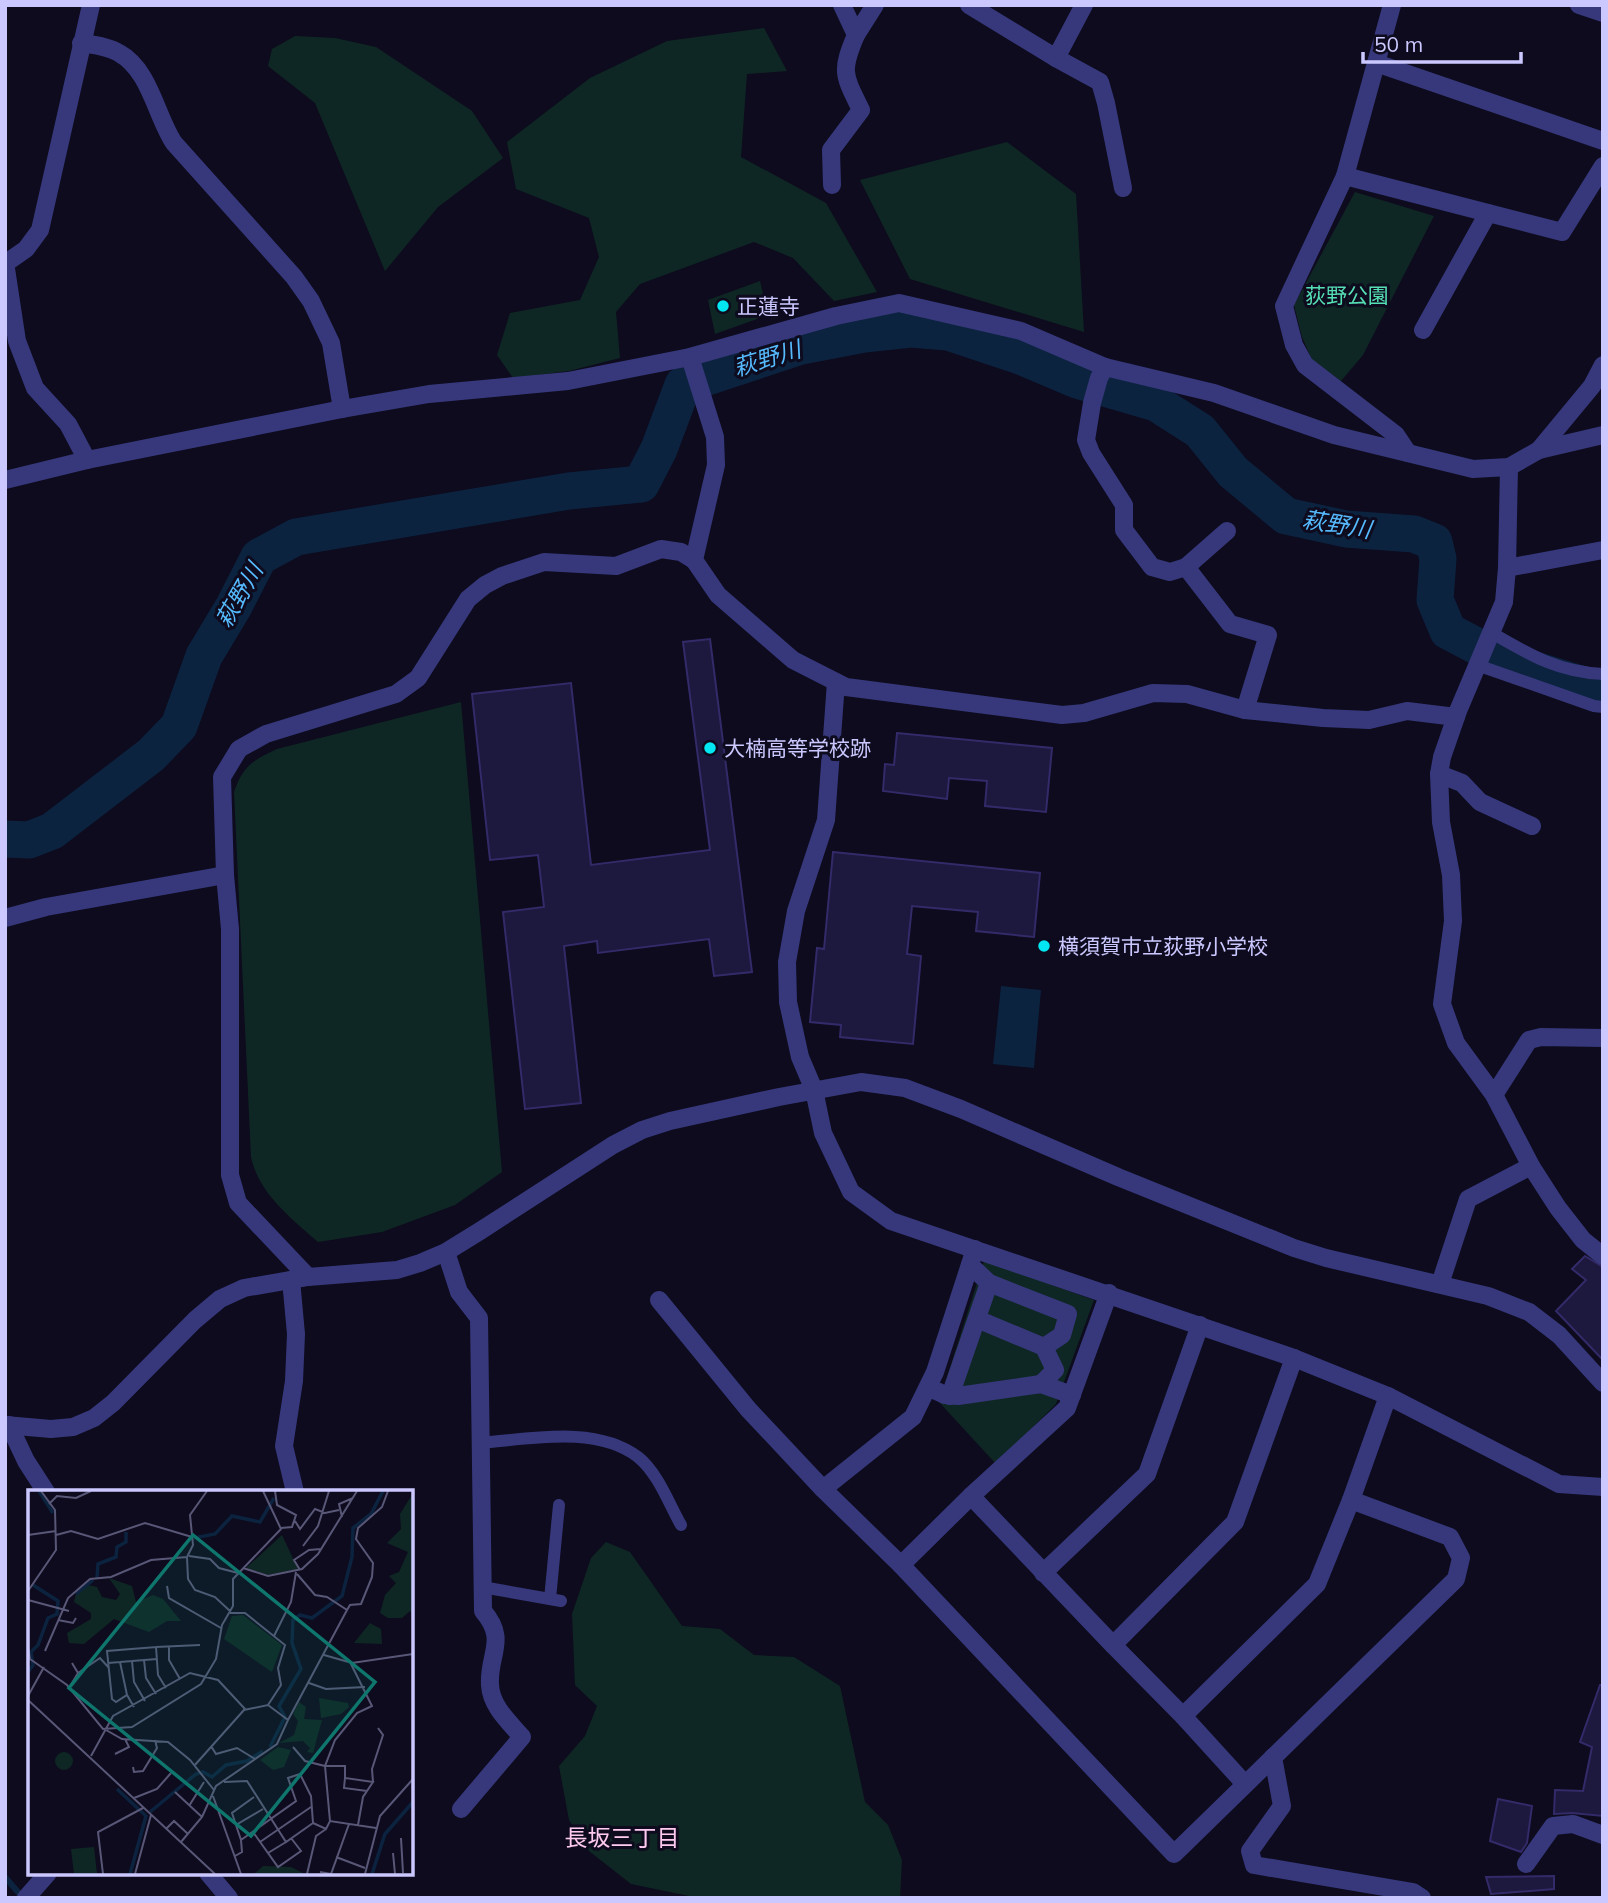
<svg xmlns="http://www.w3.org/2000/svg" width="1608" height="1903" font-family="Mulish,'Noto Sans JP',sans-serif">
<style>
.green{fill:#0f2724}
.water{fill:#0c2340}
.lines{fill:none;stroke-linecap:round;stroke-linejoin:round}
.stream{stroke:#0c2340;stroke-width:6}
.river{stroke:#0c2340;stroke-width:37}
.building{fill:#1d183d;stroke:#332a69;stroke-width:2}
.service{stroke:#37387c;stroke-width:12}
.pedestrian{stroke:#37387c;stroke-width:18}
.minor{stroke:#37387c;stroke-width:18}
.tertiary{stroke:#37387c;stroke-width:18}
.poi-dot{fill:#02e7f1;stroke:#0d0b1d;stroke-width:2.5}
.labels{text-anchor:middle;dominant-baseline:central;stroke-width:6;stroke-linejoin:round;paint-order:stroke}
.park-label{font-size:21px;fill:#55ddb3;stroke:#0d0b1d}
.poi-label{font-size:21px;fill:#cbc8ff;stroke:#0d0b1d;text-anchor:start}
.water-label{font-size:23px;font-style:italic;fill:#56bafe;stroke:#0d0b1d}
.neighbourhood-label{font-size:23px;fill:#ffcaef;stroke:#0d0b1d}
.inset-river{fill:none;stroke:#0c2340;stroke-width:3.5}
.inset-road{fill:none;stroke:#595777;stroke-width:2}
.view{fill:#0f766e;fill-opacity:0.15;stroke:#0f766e;stroke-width:3.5}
.inset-edge{fill:none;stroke:#cbc8ff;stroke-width:3.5}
</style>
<rect width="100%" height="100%" fill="#0d0b1d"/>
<g class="green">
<path d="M 764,28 L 787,71 L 747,74 L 741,157 L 826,203 L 877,292 L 834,301 L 793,258 L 754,242 L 640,284 L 616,312 L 620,358 L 569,371 L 513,378 L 497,355 L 510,313 L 580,300 L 599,257 L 589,218 L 516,189 L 507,142 L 590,78 L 667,41 Z"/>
<path d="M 295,36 L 335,38 L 376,47 L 472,111 L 503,158 L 438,207 L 385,271 L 315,103 L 268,66 L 272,49 Z"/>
<path d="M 1007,142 L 1076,194 L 1084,332 L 910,279 L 860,180 Z"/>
<path d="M 1355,192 L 1434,216 L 1363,355 L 1341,381 L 1312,360 L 1302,337 L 1294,305 Z"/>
<path d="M 760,281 L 768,315 L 715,334 L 708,300 Z"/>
<path d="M 461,702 L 502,1172 L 455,1205 L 382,1232 L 318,1242 C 291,1218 259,1194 251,1157 L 234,792 C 243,766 253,760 277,749 Z"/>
<path d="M 984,1261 L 1094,1300 L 1056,1404 L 996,1464 L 939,1402 Z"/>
<path d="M 606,1542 L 630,1552 L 682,1626 L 720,1629 L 754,1655 L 794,1657 L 840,1686 L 865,1802 L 888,1825 L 902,1860 L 900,1898 L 699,1898 L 631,1884 L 589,1851 L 569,1820 L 559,1766 L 585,1736 L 597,1706 L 575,1685 L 572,1614 L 591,1558 Z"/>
</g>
<path class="water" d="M 1001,986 L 1041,990 L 1034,1068 L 993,1064 Z"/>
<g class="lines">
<path class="stream" d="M 5,1877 L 23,1898"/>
<path class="river" d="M 5,839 L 29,840 L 52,831 L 151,755 L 179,726 L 204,656 L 234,606 L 259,557 L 296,537 L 569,491 L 641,484 L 659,449 L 683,385 L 801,346 L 864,334 L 911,329 L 948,332 L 1023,357 L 1077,380 L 1156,403 L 1200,431 L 1233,472 L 1286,516 L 1346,529 L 1414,534 L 1434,542 L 1438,559 L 1435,600 L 1448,631 L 1503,660 L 1603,691"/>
</g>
<g class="building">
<path d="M 710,639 L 752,972 L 714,976 L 709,939 L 598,953 L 597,941 L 564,946 L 581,1103 L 525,1109 L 503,912 L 544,907 L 538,855 L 490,860 L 472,694 L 571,683 L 591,865 L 710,850 L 683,642 Z"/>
<path d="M 897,733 L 1052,748 L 1046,812 L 985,806 L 987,781 L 949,778 L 947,799 L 883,791 L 885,764 L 894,765 Z"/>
<path d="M 833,852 L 1040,873 L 1034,937 L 976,931 L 978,912 L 912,906 L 907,954 L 921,956 L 913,1044 L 840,1037 L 841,1025 L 810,1022 L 817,948 L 824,949 Z"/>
<path d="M 1585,1256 L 1603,1267 L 1603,1360 L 1556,1311 L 1586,1280 L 1572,1269 Z"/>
<path d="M 1600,1685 L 1603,1685 L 1603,1816 L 1572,1813 L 1554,1814 L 1555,1790 L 1583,1791 L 1592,1747 L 1580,1742 Z"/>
<path d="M 1498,1799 L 1532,1806 L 1527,1843 L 1521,1852 L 1490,1841 Z"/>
<path d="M 1554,1876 L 1554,1889 L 1491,1894 L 1486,1877 Z"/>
</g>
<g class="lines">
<g class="service">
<path d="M 1492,633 C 1530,655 1558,672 1603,674"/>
<path d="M 1477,665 L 1594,706 L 1603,707"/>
<path d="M 480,1443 C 530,1439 596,1425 638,1457 C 658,1473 669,1504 681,1525"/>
<path d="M 482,1587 L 561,1601"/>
<path d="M 550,1599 L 559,1505"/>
</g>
<g class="pedestrian">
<path d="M 977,1319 L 1044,1347 L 1062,1335 L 1068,1314 L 989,1283"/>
<path d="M 1041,1384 L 1055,1370 L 1044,1347"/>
<path d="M 928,1387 L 945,1395 L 958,1396 L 1041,1384 L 1072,1395"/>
<path d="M 950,1396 L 989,1283 L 970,1265"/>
</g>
<g class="minor">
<path d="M 969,5 L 1056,58 L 1084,5"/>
<path d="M 1392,5 L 1345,176 L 1284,306 L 1294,345 L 1305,365 L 1396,435 L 1408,453"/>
<path d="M 1579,5 L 1603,13"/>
<path d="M 856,35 L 875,5"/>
<path d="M 81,43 C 93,45 108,46 119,53 C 150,70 156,116 174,143 L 294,277 L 311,301 L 331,343 L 342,409"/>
<path d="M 1056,58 L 1100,82 L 1106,103 L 1123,188"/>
<path d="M 1376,63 L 1603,141"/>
<path d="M 1345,176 L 1562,232 L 1603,166"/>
<path d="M 832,185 L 831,150 L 861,110 C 844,75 840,72 856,35 L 842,5"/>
<path d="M 5,262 L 17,341 L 35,388 L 68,424 L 87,460"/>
<path d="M 6,263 L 26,249 L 40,230 L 91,5"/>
<path d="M 1423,330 L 1488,213"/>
<path d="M 1105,367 L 1099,378 L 1092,403 L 1086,440 L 1091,453 L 1124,505 L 1124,530 L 1152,567 L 1170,572 L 1186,567 L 1230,624 L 1268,635 L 1245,710"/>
<path d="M 1539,450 L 1592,386 L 1603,365"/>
<path d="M 1509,467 L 1507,568 L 1504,602 L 1458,711 L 1442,757 L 1439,774 L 1441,822 L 1451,875 L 1453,921 L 1442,1004 L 1456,1043 L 1494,1095 L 1531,1166 L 1558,1208 L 1583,1240 L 1603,1256"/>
<path d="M 5,480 L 87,460 L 342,409 L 429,394 L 568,381 L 690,357"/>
<path d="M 1186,567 L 1227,531"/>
<path d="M 1507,568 L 1603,550"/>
<path d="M 836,682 L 826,820 L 796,911 L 787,962 L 788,1002 L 800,1057 L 814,1090 L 823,1133 L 851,1192 L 891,1221 L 1294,1358 L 1388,1396 L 1559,1484 L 1603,1487"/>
<path d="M 1456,717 L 1407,711 L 1369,720 L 1323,718 L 1245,710 L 1187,694 L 1153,693 L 1084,713 L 1062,715 L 846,687 L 793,660 L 718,595 L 694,560 L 716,465 L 715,437 L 690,357 L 836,316 L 899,303 L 1021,331 L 1105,367 L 1214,393 L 1334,435 L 1473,469 L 1509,467 L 1539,450 L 1603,435"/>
<path d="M 1439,774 L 1462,783 L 1480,802 L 1532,826"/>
<path d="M 5,918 L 46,907 L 225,875"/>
<path d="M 1494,1095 L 1529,1040 L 1541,1037 L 1603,1038"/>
<path d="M 446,1252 L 459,1292 L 479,1318 L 483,1611 C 508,1640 488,1654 490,1685 C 491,1706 509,1722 522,1737 L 461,1809"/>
<path d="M 308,1277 L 238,1203 L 230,1175 L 230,929 L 225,875 L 222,777 L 239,749 L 266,734 L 396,694 L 418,678 L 468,599 L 485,585 L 502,576 L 544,562 L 616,566 L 661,549 L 681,552 L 694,560"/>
<path d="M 291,1280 L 296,1334 L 294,1381 L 284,1446 L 295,1492"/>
<path d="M 1440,1284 L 1468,1199 L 1531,1166"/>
<path d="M 1109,1293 L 1067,1408 L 971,1496 L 901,1565 L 1174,1854 L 1456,1579 L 1461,1558 L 1450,1537 L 1351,1500 L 1388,1396"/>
<path d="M 659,1300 L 748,1409 L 823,1489 L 901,1565"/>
<path d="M 9,1425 L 26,1461 L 46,1492"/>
<path d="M 823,1489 L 913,1417 L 935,1372 L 975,1249"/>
<path d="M 971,1496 L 1113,1645"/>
<path d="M 1043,1573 L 1147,1474 L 1200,1325"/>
<path d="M 1183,1716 L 1113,1645 L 1235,1522 L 1294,1358"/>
<path d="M 1273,1757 L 1282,1806 L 1250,1851 L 1254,1865 L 1413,1892 L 1422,1898"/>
<path d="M 1245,1784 L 1183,1716 L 1317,1584 L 1351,1500"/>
<path d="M 1526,1864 L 1553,1826 L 1573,1824 L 1603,1835"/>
<path d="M 208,1873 L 229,1898"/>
<path d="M 26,1898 L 48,1873"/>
</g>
<path class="tertiary" d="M 5,1425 L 51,1429 L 73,1427 L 94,1418 L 113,1403 L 195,1320 L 220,1299 L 244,1288 L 308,1277 L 397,1270 L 420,1263 L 446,1252 L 480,1231 L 613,1145 L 642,1130 L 670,1121 L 779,1097 L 861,1082 L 905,1088 L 961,1109 L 1118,1177 L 1294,1248 L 1326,1258 L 1488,1296 L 1529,1312 L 1559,1335 L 1603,1383"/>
</g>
<g class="poi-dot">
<circle cx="723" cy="306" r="7"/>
<circle cx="710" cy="748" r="7"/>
<circle cx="1044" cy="946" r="7"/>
</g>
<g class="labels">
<g class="park-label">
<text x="1347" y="295">荻野公園</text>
</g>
<g class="poi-label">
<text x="737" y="306">正蓮寺</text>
<text x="724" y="748">大楠高等学校跡</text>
<text x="1058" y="946">横須賀市立荻野小学校</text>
</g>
<g class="water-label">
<text transform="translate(767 358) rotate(-17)">萩野川</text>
<text transform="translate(1337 524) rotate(9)">萩野川</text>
<text transform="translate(239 595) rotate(-60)">萩野川</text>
</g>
<g class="neighbourhood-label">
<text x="622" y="1837">長坂三丁目</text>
</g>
</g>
<g transform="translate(28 1490)">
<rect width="385" height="385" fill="#0d0b1d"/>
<path d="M 385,3 L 385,125 L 382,121 L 374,128 L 360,128 L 352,123 L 357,105 L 368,93 L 361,86 L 371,82 L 380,62 L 359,53 L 373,39 L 372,24 ZM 254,45 L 270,79 L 240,85 L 218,78 ZM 81,88 L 104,96 L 108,112 L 125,105 L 135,109 L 153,131 L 139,131 L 121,142 L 86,129 L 56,154 L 41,153 L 39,143 L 63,129 L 63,123 L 46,112 L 48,103 L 60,95 L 69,97 L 74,107 L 88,110 L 92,104 ZM 215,125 L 254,155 L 244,182 L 196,149 L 204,126 ZM 342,133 L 353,139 L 354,154 L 326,153 ZM 291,208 L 320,213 L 321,217 L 313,224 L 293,228 ZM 271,212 L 278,217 L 276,229 L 294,230 L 285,263 L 279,262 L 282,258 L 275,251 L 251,253 L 266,245 L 270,231 L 265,224 ZM 250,257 L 263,260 L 256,277 L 245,280 L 232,270 ZM27 271a9 9 0 1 1 18 0a9 9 0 1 1-18 0ZM 66,357 L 69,384 L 46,384 L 43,359 ZM 235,376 L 263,377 L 277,384 L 226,384 Z" fill="#0f2724"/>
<path class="inset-river" d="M 11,1 L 25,23M 166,48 L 187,44 L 204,26 L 232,32 L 246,8M 69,88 L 70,74 L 88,67 L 89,57 L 98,52 L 98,42M 48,104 L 65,90M 0,182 L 5,175 L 3,162 L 10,155 L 20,128 L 29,124 L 30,111 L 5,95M 242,257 L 257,227 L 251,216 L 273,179 L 264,153 L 265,130 L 272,125 L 284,128 L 314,106 L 324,67 L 325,38 L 343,24 L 355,1M 89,299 L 118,326 L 102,384M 122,322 L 168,284 L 175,282 L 184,287 L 198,275 L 219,271 L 235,261M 344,384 L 357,344 L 385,312"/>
<path class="inset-road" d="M 179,1 L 162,25 L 165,55 L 159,67 L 160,89 L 167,100 L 187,107 L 202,121M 247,1 L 249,15 L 268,25 L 264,37 L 253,38M 21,14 L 29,6 L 48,8 L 63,1M 314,27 L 311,14 L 325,8M 267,31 L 272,39 L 287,19 L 297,23 L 311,20M 0,45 L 28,41M 28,45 L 43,41 L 70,49 L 117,33 L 164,47M 275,56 L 290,36 L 301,1M 161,66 L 182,69 L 191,78 L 210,83M 215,78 L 240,86 L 274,79 L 290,64 L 329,1M 272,80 L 266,70 L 281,60 L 293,59M 139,96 L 141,108 L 193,138M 0,101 L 28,60 L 27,20 L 13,1M 0,110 L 41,121M 319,120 L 322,115 L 333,114 L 344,87 L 345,73 L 328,49 L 330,38 L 354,17 L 360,1M 202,123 L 217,123 L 257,155 L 250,178 L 253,195 L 240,215M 30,130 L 45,133 L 48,128M 246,146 L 263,112 L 268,82M 141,156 L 141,170 L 152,189M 0,157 L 2,169 L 39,195 L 75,239 L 104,237 L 173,194 L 188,169 L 194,135 L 205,116 L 205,89 L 253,39 L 235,1M 128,157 L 172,155M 17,161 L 40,108 L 62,89 L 83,87 L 123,70 L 159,67M 296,165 L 324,173 L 385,164M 116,170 L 118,188 L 128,204M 104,171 L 129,169M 92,172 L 104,171 L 106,192 L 117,211M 80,173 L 92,172 L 99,205M 50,183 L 72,168 L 81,178M 281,193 L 298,199 L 337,197M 41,198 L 50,183 L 44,173M 0,206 L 16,177M 0,210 L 187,384M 106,217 L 99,205 L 88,212 L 84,209 L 79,161 L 128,157 L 130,185 L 138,198M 260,230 L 319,120 L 299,107 L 287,105 L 269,84M 78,240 L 94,249 L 140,252 L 162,270 L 186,300M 183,256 L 188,264 L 209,258 L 227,269M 265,257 L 277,271 L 297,276 L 307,250 L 329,223 L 344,216 L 322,172M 87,264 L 101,257 L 97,249M 63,266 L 85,226 L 162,183 L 190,190 L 217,219M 105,277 L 106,282 L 115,281 L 129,258 L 127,250M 317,288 L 316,298 L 339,301M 196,292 L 219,291 L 258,352 L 285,333M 345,292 L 344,279 L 355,245 L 350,238M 147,302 L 174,327M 185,306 L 213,384M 106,308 L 129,299 L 143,283M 161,316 L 176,292M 302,331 L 297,276 L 317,276 L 317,288 L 345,292 L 335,307 L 330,335M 285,333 L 298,339 L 302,331 L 348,338M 208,335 L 204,323 L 226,307M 138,339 L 146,331 L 160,344M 225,342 L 250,377 L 273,361 L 263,348M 373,348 L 375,383M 213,350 L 208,335 L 235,319M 153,352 L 174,327 L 188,296 L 249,254 L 260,230 L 240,215 L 216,220 L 166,276M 232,352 L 283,317M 240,363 L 258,352M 365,363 L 367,384M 207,366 L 214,362 L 213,350 L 268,311 L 260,288 L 272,284 L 283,306 L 285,333M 308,367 L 337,378M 292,382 L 303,384 L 321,334M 75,384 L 70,342 L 115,318M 107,384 L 123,325M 279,384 L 288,346 L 298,339M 337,384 L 352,326 L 385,289"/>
<path class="view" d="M 165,45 L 347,192 L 223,346 L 41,198 Z"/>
<rect width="385" height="385" class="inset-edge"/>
</g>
<rect width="1608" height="1903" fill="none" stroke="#cbc8ff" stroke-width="14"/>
<path d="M1363 52v10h158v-10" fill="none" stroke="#cbc8ff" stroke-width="3.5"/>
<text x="1374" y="52" font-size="21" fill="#cbc8ff" stroke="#0d0b1d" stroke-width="5" paint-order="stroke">50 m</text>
</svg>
